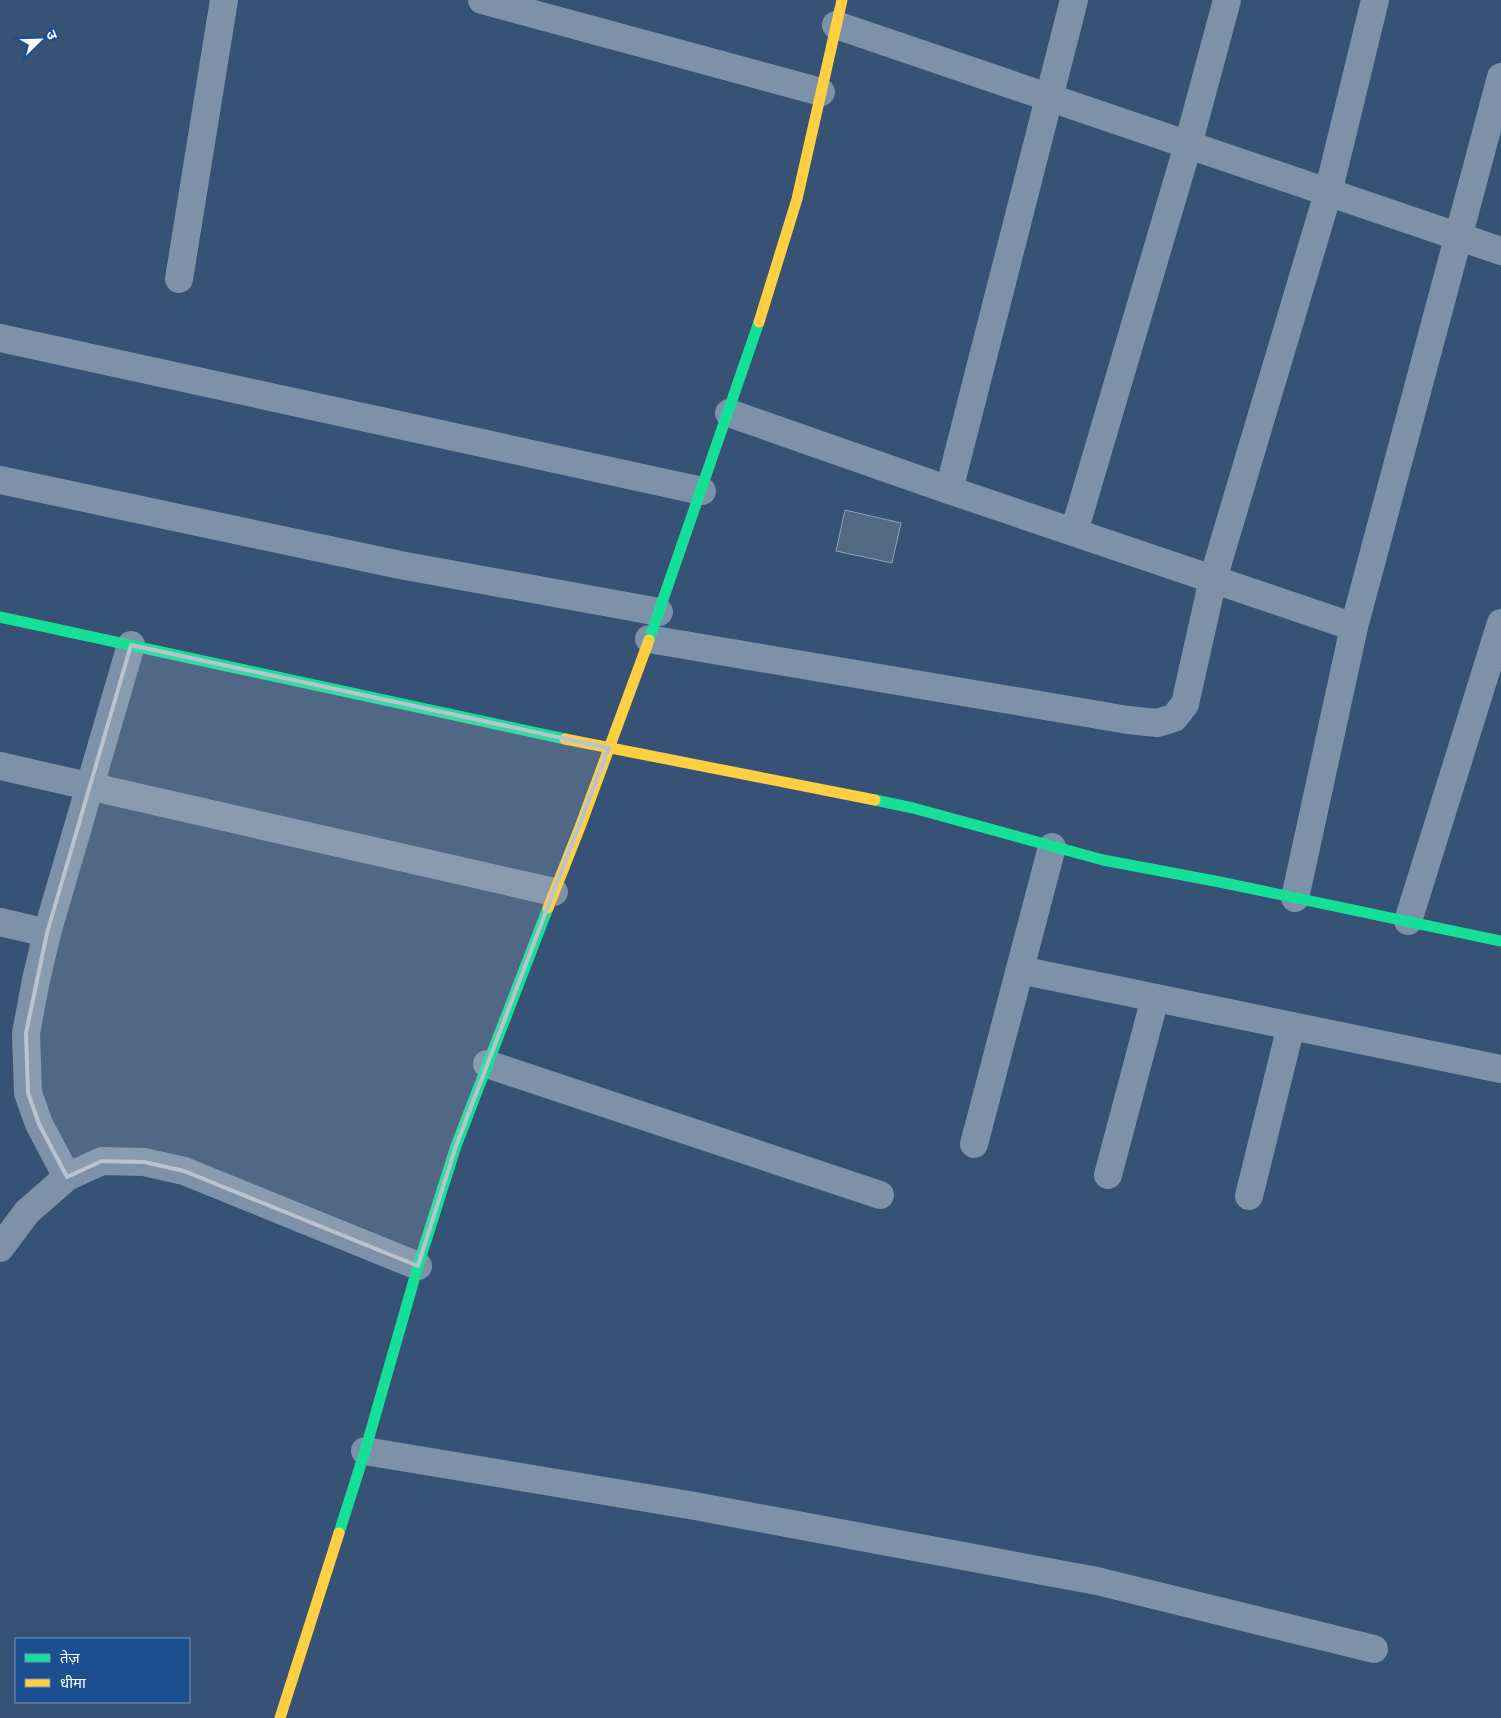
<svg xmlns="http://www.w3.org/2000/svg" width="1501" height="1718" font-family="Manrope,'Noto Sans Devanagari',sans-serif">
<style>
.building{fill:#526984;stroke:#92a2b6}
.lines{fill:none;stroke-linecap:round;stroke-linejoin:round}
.street{stroke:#7d92a8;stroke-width:28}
.fast{stroke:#16e098;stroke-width:11}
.slow{stroke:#ffcf43;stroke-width:11}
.marked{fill:#b9c2ce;fill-opacity:0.2;stroke:#b9c2ce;stroke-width:4;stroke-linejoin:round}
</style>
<rect width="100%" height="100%" fill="#365274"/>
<path class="building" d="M 845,510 L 901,523 L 892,563 L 836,551 Z"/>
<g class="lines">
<g class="street">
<path d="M 482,0 L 821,92"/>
<path d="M 836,25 L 1501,251"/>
<path d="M 179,279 L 224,0"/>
<path d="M 0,338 L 702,491"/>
<path d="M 729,413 L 949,490 L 1354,627"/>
<path d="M 0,480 L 400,565 L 659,612"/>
<path d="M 949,490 L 1074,0"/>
<path d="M 1074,532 L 1188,145 L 1227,0"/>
<path d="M 649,639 L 1128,720 L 1157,723 L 1174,718 L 1185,704 L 1213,579 L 1328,193 L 1375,0"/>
<path d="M 0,766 L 554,892"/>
<path d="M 1295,898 L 1354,627 L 1501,77"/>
<path d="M 1408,921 L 1501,623"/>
<path d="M 0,922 L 47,933"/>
<path d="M 1020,970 L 1501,1069"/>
<path d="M 487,1064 L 880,1195"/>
<path d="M 974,1144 L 1052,847"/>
<path d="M 1108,1175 L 1155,998"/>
<path d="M 67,1177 L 39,1124 L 28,1093 L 26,1033 L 36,980 L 47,933 L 131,645"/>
<path d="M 1249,1196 L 1291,1026"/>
<path d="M 0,1248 L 27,1212 L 67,1177 L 102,1161 L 144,1162 L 184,1171 L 418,1266"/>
<path d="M 365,1451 L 695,1506 L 1097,1581 L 1374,1649"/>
</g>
<g class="fast">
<path d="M 0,617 L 565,739"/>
<path d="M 649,640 L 759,322"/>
<path d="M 875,800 L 913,808 L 1103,860 L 1220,882 L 1501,941"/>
<path d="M 339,1533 L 365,1451 L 418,1266 L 456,1146 L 548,908"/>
</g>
<g class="slow">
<path d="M 759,322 L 797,199 L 842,0"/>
<path d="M 565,739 L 875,800"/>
<path d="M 548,908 L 580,827 L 649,640"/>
<path d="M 280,1718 L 339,1533"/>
</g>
</g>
<path class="marked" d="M 131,645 L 609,748 L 456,1146 L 418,1266 L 184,1171 L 144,1162 L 102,1161 L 67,1177 L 39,1124 L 28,1093 L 26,1033 L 47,933 Z"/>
<rect x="15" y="1638" width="175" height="65" fill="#1b4f8f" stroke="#7695bc"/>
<rect x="25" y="1654" width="25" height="8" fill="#16e098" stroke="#7695bc"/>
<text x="60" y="1663" font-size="15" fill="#ffffff">तेज़</text>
<rect x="25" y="1679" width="25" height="8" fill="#ffcf43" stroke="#7695bc"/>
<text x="60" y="1688" font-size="15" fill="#ffffff">धीमा</text>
<g transform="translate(40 40) rotate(67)" stroke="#1b4f8f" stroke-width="4" paint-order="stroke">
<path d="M0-4L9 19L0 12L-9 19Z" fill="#ffffff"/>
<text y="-8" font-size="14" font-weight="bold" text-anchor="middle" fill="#ffffff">उ</text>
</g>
</svg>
